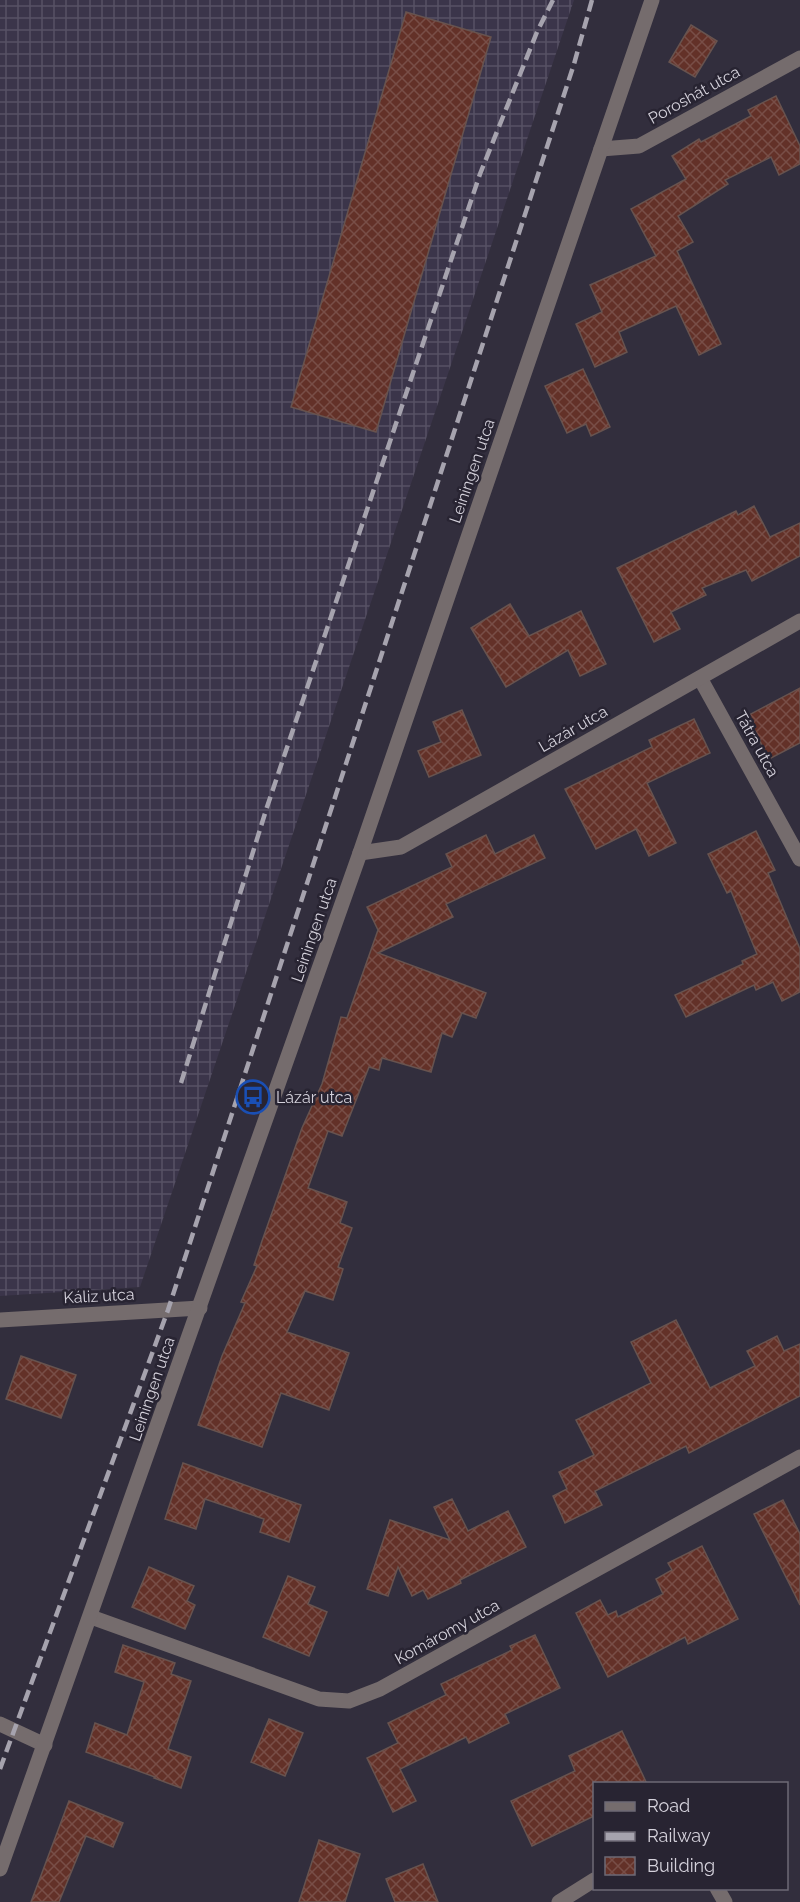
<svg xmlns="http://www.w3.org/2000/svg" width="800" height="1902" font-family="Raleway,sans-serif">
<style>
.industrial{fill:url(#industrial-grid)}
.building{fill:url(#building-cross-hatch);stroke:#67534f;stroke-width:1.5}
.lines{fill:none;stroke-linecap:round;stroke-linejoin:round}
.minor{stroke:#756c6d;stroke-width:15}
.rail{stroke:#a6a3ae;stroke-width:4.5;stroke-dasharray:12 6;stroke-linecap:butt}
.labels{text-anchor:middle;dominant-baseline:central;stroke-width:5;stroke-linejoin:round;paint-order:stroke}
.street-label{font-size:16px;fill:#d4d1db;stroke:#282432}
.poi-label{font-size:16px;fill:#d4d1db;stroke:#282432;text-anchor:start}
</style>
<defs>
<pattern id="industrial-grid" width="8" height="8" patternUnits="userSpaceOnUse" patternTransform="scale(1.5)"><rect width="8" height="8" fill="#3b354a"/><path d="M0 4h8M4 0v8" fill="none" stroke="#565164"/></pattern>
<pattern id="building-cross-hatch" width="8" height="8" patternUnits="userSpaceOnUse" patternTransform="scale(1.5)"><rect width="8" height="8" fill="#633128"/><path d="M0 0l8 8M0 8l8-8" fill="none" stroke="#784e47"/></pattern>
</defs>
<rect width="100%" height="100%" fill="#322e3d"/>
<path class="industrial" d="M 0,0 L 574,0 L 140,1287 L 0,1296 Z"/>
<g class="building">
<path d="M 406,12 L 491,37 L 376,432 L 291,407 Z"/>
<path d="M 691,25 L 717,41 L 695,77 L 669,62 Z"/>
<path d="M 776,96 L 800,146 L 800,164 L 779,175 L 771,157 L 725,180 L 728,184 L 678,216 L 693,242 L 677,251 L 721,344 L 699,355 L 676,306 L 619,332 L 627,352 L 595,367 L 576,324 L 602,312 L 590,285 L 656,256 L 631,209 L 686,179 L 672,156 L 699,139 L 701,142 L 751,116 L 748,110 Z"/>
<path d="M 583,369 L 610,427 L 591,436 L 586,424 L 567,433 L 545,386 Z"/>
<path d="M 754,506 L 770,537 L 800,523 L 800,556 L 752,581 L 746,570 L 702,588 L 706,595 L 671,612 L 680,629 L 654,642 L 617,568 L 736,511 L 738,515 Z"/>
<path d="M 510,604 L 529,636 L 581,611 L 606,664 L 580,676 L 568,650 L 506,687 L 471,628 Z"/>
<path d="M 800,688 L 800,743 L 769,759 L 747,716 Z"/>
<path d="M 462,710 L 481,755 L 429,777 L 418,751 L 441,742 L 433,722 Z"/>
<path d="M 694,719 L 710,753 L 647,783 L 676,843 L 649,856 L 636,829 L 596,849 L 565,789 L 652,747 L 649,740 Z"/>
<path d="M 756,831 L 775,870 L 768,873 L 800,949 L 800,992 L 782,1001 L 773,982 L 756,990 L 754,985 L 686,1017 L 675,995 L 743,964 L 742,961 L 757,954 L 731,891 L 727,893 L 708,854 Z"/>
<path d="M 486,835 L 495,854 L 534,835 L 545,858 L 446,904 L 453,917 L 378,953 L 486,993 L 476,1018 L 462,1013 L 452,1037 L 442,1033 L 431,1072 L 382,1058 L 379,1070 L 369,1067 L 342,1136 L 328,1131 L 308,1188 L 347,1202 L 340,1223 L 352,1228 L 338,1267 L 343,1269 L 333,1300 L 305,1291 L 287,1332 L 349,1353 L 329,1410 L 281,1393 L 262,1447 L 198,1425 L 222,1356 L 245,1303 L 241,1302 L 257,1266 L 254,1265 L 262,1241 L 302,1128 L 322,1084 L 341,1017 L 347,1018 L 378,930 L 367,907 L 452,867 L 446,854 Z"/>
<path d="M 676,1320 L 710,1388 L 755,1366 L 747,1351 L 777,1336 L 784,1351 L 800,1344 L 800,1396 L 689,1453 L 686,1446 L 595,1491 L 602,1505 L 565,1523 L 553,1496 L 567,1489 L 559,1472 L 594,1455 L 576,1420 L 651,1383 L 631,1342 Z"/>
<path d="M 21,1356 L 76,1375 L 61,1418 L 6,1399 Z"/>
<path d="M 183,1463 L 301,1505 L 289,1542 L 260,1532 L 264,1519 L 205,1499 L 196,1529 L 165,1519 Z"/>
<path d="M 452,1499 L 468,1531 L 508,1511 L 526,1547 L 460,1580 L 461,1583 L 428,1599 L 423,1590 L 412,1596 L 398,1567 L 388,1596 L 367,1589 L 390,1520 L 450,1540 L 434,1507 Z"/>
<path d="M 783,1500 L 800,1534 L 800,1605 L 754,1514 Z"/>
<path d="M 702,1546 L 738,1619 L 688,1644 L 685,1637 L 608,1677 L 576,1613 L 600,1600 L 608,1615 L 616,1611 L 618,1617 L 663,1594 L 656,1579 L 672,1570 L 668,1563 Z"/>
<path d="M 149,1567 L 194,1586 L 187,1601 L 195,1605 L 185,1629 L 132,1607 Z"/>
<path d="M 288,1576 L 315,1587 L 308,1604 L 327,1612 L 309,1656 L 263,1637 Z"/>
<path d="M 535,1635 L 560,1688 L 505,1714 L 509,1723 L 469,1743 L 466,1737 L 400,1769 L 416,1801 L 393,1812 L 367,1758 L 398,1743 L 388,1723 L 446,1695 L 441,1684 L 512,1650 L 510,1646 Z"/>
<path d="M 123,1645 L 175,1663 L 171,1674 L 191,1681 L 168,1749 L 191,1757 L 181,1788 L 154,1778 L 155,1777 L 86,1752 L 95,1723 L 127,1735 L 144,1682 L 115,1672 Z"/>
<path d="M 269,1719 L 303,1733 L 285,1776 L 251,1762 Z"/>
<path d="M 622,1731 L 647,1784 L 594,1784 L 594,1816 L 532,1846 L 511,1801 L 575,1771 L 569,1756 Z"/>
<path d="M 69,1801 L 123,1823 L 113,1847 L 86,1836 L 59,1902 L 31,1902 Z"/>
<path d="M 319,1840 L 360,1854 L 345,1902 L 299,1902 Z"/>
<path d="M 423,1864 L 438,1902 L 395,1902 L 386,1879 Z"/>
</g>
<g class="lines">
<g class="minor">
<path d="M 601,149 L 639,146 L 800,58"/>
<path d="M 700,678 L 800,859"/>
<path d="M 360,853 L 401,847 L 800,621"/>
<path d="M 0,1320 L 200,1308"/>
<path d="M 91,1617 L 319,1699 L 349,1701 L 380,1689 L 800,1457"/>
<path d="M 0,1724 L 45,1745"/>
<path d="M 0,1869 L 360,853 L 652,0"/>
<path d="M 717,1888 L 725,1902"/>
<path d="M 559,1902 L 594,1880"/>
</g>
<g class="rail">
<path d="M 181,1083 L 267,807 L 480,174 L 537,32 L 553,0"/>
<path d="M 0,1769 L 168,1310 L 574,64 L 592,0"/>
</g>
</g>
<defs>
<symbol id="bus-ring" viewBox="-11 -11 22 22"><circle r="9.5" fill="#282432" stroke="#1a4fb4" stroke-width="1.5"/><path d="M-5-6H5V4H4V6H2V4H-2V6H-4V4H-5ZM-3.5-4V0h7V-4ZM-3.5 1.2v1.5H-2V1.2ZM2 1.2v1.5H3.5V1.2Z" fill="#1a4fb4"/></symbol>
</defs>
<g fill-rule="evenodd">
<use href="#bus-ring" x="234" y="1078" width="38" height="38"/>
</g>
<g class="labels">
<g class="street-label">
<text transform="translate(694 95) rotate(-29)">Poroshát utca</text>
<text transform="translate(472 471) rotate(-71)">Leiningen utca</text>
<text transform="translate(573 729) rotate(-30)">Lázár utca</text>
<text transform="translate(757 744) rotate(61)">Tátra utca</text>
<text transform="translate(314 930) rotate(-71)">Leiningen utca</text>
<text transform="translate(99 1296) rotate(-3)">Káliz utca</text>
<text transform="translate(152 1389) rotate(-71)">Leiningen utca</text>
<text transform="translate(447 1632) rotate(-29)">Komáromy utca</text>
</g>
<g class="poi-label">
<text x="276" y="1097">Lázár utca</text>
</g>
</g>
<rect x="593" y="1782" width="195" height="108" fill="#282432" stroke="#6d6976" stroke-width="1.5"/>
<rect x="605" y="1802" width="30" height="9" fill="#756c6d" stroke="#6d6976" stroke-width="1.5"/>
<text x="647" y="1812" font-size="18" fill="#d4d1db">Road</text>
<rect x="605" y="1832" width="30" height="9" fill="#a6a3ae" stroke="#6d6976" stroke-width="1.5"/>
<text x="647" y="1842" font-size="18" fill="#d4d1db">Railway</text>
<rect x="605" y="1857" width="30" height="18" fill="url(#building-cross-hatch)" stroke="#6d6976" stroke-width="1.5"/>
<text x="647" y="1872" font-size="18" fill="#d4d1db">Building</text>
</svg>
